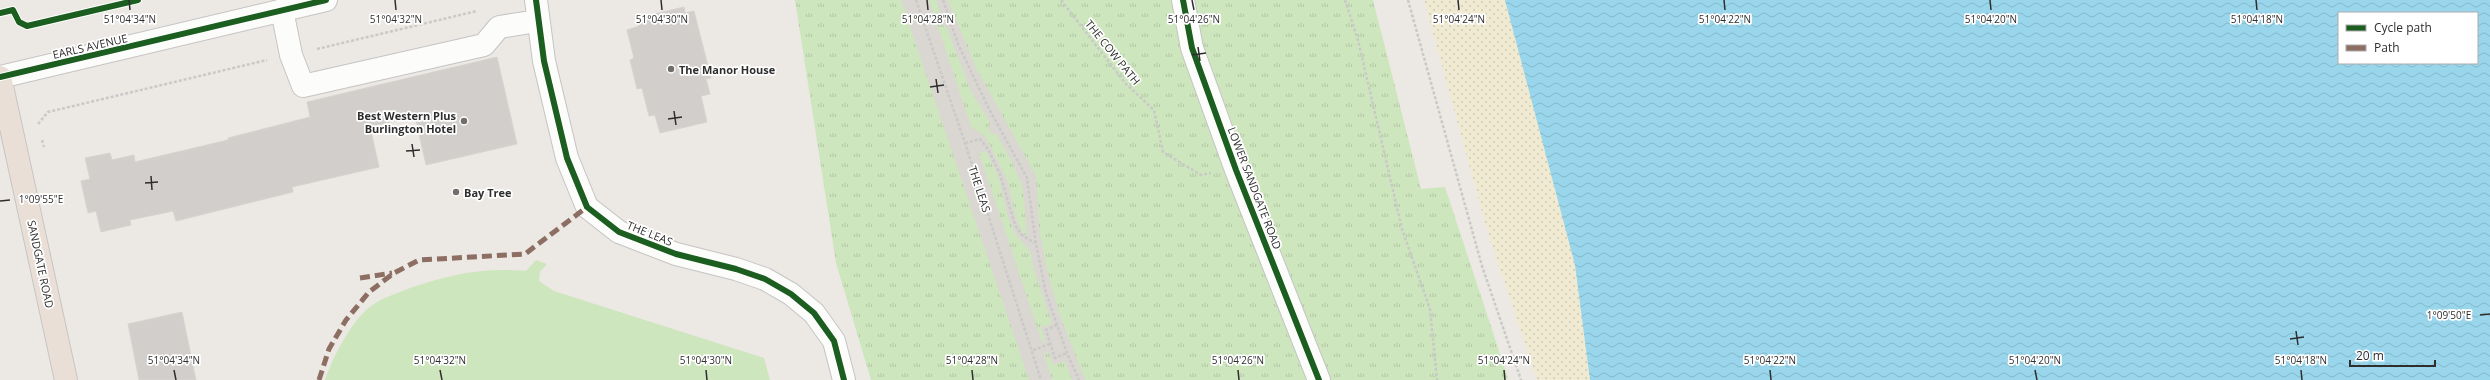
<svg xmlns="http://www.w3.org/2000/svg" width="2490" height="380" font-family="'Open Sans',sans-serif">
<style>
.grass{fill:#cee6be}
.sand{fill:url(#sand-dots)}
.park{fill:url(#park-tufts)}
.plaza{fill:#dad6d2;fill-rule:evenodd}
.water{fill:url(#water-waves);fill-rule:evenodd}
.building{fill:#d1cecb;stroke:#d7d4d0}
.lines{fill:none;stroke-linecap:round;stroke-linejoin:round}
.minor-casing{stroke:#c5c4c5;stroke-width:24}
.highway-casing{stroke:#c6c5c4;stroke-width:24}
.path{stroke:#c9c9c8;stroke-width:2.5;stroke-dasharray:3 2;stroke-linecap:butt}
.minor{stroke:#fcfcfb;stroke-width:22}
.highway{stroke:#eadfd6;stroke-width:22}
.quiet{stroke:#8d6e63;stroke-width:5;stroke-dasharray:10 5;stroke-linecap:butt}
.cycleway-casing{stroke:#fff;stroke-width:8}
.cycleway{stroke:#1b5e20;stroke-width:6}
.ticks{fill:none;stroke:#2e2e2e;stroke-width:1.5}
.poi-dot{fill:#706f6e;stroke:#fff;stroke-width:1.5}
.labels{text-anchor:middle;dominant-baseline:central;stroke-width:3.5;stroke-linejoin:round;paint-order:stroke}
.street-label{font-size:11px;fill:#2e2e2e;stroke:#fff}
.poi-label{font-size:11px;font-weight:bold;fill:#2e2e2e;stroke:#fff;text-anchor:start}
.ticks-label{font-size:10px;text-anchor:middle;fill:#2e2e2e;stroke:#fff;stroke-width:3.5;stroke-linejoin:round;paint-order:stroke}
</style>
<defs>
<pattern id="sand-dots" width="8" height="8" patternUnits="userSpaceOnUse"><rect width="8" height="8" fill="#f0ead3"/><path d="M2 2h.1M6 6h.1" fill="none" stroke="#cec9b5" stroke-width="1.8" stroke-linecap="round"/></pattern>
<pattern id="park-tufts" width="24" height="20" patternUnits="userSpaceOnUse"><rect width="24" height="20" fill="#cee6be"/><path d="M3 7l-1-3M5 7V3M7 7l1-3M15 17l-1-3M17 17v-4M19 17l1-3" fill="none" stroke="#b1c6a4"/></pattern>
<pattern id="water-waves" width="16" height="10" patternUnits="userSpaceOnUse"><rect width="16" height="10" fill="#99d6ec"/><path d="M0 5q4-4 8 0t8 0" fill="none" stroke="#84b8cb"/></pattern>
</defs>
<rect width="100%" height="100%" fill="#ece8e4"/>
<path class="grass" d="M 536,260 L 547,264 L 540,272 L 539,281 L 554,291 L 764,358 L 770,380 L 325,380 C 333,357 351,321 371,306 C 381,298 398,293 410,288 C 451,274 483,267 526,271 Z"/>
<path class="sand" d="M 1424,0 L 1637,0 L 1700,380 L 1537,380 L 1489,237 Z"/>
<path class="park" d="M 795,0 L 1373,0 L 1421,189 L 1445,187 L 1508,378 L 1503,380 L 871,380 L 836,263 Z"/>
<path class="plaza" d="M 901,0 L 929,0 L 971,127 L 985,136 L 1008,182 L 1015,215 L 1023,234 L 1027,235 L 1023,188 L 1013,164 L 996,133 L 992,135 L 988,127 L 991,124 L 971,91 L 946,26 L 942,26 L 937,0 L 948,0 L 976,68 L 1036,176 L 1039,227 L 1046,266 L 1060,316 L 1085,380 L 1072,380 L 1065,361 L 1053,365 L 1048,352 L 1044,353 L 1052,380 L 1029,380 ZM 986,151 L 999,178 L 1008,217 L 1016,235 L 1030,251 L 1033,266 L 1052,324 L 1041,327 L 1045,341 L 1042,342 L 979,153 Z"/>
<path class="water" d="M 1505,0 L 2490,0 L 2490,380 L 1590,380 L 1575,265 ZM 2339,13 L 2477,13 L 2477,63 L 2339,63 Z"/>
<g class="building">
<path d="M 684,7 L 685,13 L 694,11 L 711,78 L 706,79 L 710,94 L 701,96 L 707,122 L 660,133 L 655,115 L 649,116 L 642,88 L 637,89 L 630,60 L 634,58 L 627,30 L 639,26 L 637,18 Z"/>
<path d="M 497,57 L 517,144 L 426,165 L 415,116 L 370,127 L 379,167 L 292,187 L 293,192 L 176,221 L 173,211 L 130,220 L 131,225 L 101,232 L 96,211 L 88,213 L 81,181 L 90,179 L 85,158 L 110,153 L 112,160 L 134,155 L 135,162 L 228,140 L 228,138 L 310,117 L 307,102 Z"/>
<path d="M 182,312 L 196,380 L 139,380 L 128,324 Z"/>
</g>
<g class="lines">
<defs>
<g id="minor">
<path d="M 536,0 L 544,61 L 567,158 L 587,207 L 619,232 L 676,254 L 736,269 L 765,279 L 791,294 L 814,313 L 834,341 L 844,380"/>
<path d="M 1183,0 L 1192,48 L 1236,170 L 1319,380"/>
<path d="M 282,10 L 291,55 L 303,86 L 484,45 L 499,27 L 537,21"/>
<path d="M 0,77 L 326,0"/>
</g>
<path id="highway" d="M 0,77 L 66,380"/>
</defs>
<use href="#minor" class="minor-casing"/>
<use href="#highway" class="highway-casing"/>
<g class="path">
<path d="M 916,0 L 965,143 L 1041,380"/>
<path d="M 943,0 L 958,44 L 988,107 L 1027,178 L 1036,244 L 1046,293 L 1067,353 L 1079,380"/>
<path d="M 1061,0 L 1126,84 L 1154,110 L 1163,152 L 1201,175 L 1211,173"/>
<path d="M 1345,0 L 1358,40 L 1402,229 L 1430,309 L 1437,380"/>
<path d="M 1408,0 L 1482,266 L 1521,380"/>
<path d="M 317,49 L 477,11"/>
<path d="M 38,124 L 48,112 L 267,60"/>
<path d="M 42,140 L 44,147"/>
<path d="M 965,143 L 980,139 L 988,149 L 1000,174 L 1015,225 L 1022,235 L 1035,243"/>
<path d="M 1057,325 L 1046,330 L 1055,358 L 1067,353"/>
<path d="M 1033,350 L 1050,344"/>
</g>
<use href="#minor" class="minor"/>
<use href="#highway" class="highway"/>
<g class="quiet">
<path d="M 360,278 L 392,273"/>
<path d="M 319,380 L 329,349 L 346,320 L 369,292 L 394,273 L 419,260 L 525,254 L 587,207"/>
</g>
<defs>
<g id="cycleway">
<path d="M 536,0 L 544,61 L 567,158 L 587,207 L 619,232 L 676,254 L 736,269 L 765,279 L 791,294 L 814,313 L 834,341 L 844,380"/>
<path d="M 1183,0 L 1192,48 L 1236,170 L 1319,380"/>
<path d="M 0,13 L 13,10 L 19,22 L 27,26 L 138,0"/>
<path d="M 0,77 L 326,0"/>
</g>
</defs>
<use href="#cycleway" class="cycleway-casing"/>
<use href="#cycleway" class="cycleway"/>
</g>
<path class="ticks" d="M 129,0 L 130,10M 395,0 L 396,10M 661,0 L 662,10M 927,0 L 928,10M 1192,0 L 1194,10M 1458,0 L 1459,10M 1724,0 L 1725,10M 1990,0 L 1991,10M 2256,0 L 2257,10M 1198,47 L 1200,61M 1192,55 L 1206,53M 936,79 L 938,93M 930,87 L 944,85M 674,111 L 676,125M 668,119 L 682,117M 412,144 L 414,157M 406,151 L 420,150M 151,176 L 152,190M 145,183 L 158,182M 0,201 L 10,200M 2480,315 L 2490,314M 2296,331 L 2298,345M 2290,339 L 2304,337M 174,370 L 176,380M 440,370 L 442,380M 706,370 L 707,380M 972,370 L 973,380M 1238,370 L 1239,380M 1504,370 L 1505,380M 1770,370 L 1771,380M 2035,370 L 2037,380M 2301,370 L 2302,380"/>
<g class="poi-dot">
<circle cx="671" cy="69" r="4"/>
<circle cx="464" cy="121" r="4"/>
<circle cx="456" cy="192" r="4"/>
</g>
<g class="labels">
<g class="street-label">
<text transform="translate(90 46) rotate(-13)">EARLS AVENUE</text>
<text transform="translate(1113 52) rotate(51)">THE COW PATH</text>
<text transform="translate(1255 188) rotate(69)">LOWER SANDGATE ROAD</text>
<text transform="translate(980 189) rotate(72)">THE LEAS</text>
<text transform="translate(650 233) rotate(22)">THE LEAS</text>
<text transform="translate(41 264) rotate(78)">SANDGATE ROAD</text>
</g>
<g class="poi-label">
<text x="679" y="69">The Manor House</text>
<text x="456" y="115" text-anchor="end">Best Western Plus<tspan x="456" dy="13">Burlington Hotel</tspan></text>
<text x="464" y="192">Bay Tree</text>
</g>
</g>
<g class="ticks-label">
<text x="130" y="23">51°04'34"N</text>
<text x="396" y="23">51°04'32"N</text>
<text x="662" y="23">51°04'30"N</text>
<text x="928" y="23">51°04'28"N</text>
<text x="1194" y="23">51°04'26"N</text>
<text x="1459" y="23">51°04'24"N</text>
<text x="1725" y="23">51°04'22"N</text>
<text x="1991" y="23">51°04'20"N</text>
<text x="2257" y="23">51°04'18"N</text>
<text x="41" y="203">1°09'55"E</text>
<text x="2449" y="319">1°09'50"E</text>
<text x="174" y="364">51°04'34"N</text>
<text x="440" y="364">51°04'32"N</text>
<text x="706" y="364">51°04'30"N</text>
<text x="972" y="364">51°04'28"N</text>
<text x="1238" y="364">51°04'26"N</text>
<text x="1504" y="364">51°04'24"N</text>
<text x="1770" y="364">51°04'22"N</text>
<text x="2035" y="364">51°04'20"N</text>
<text x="2301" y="364">51°04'18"N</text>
</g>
<rect x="2338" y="12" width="140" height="52" fill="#ffffff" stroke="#ababab"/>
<rect x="2346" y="25" width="20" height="6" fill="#1b5e20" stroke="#ababab"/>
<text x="2374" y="32" font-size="12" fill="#2e2e2e">Cycle path</text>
<rect x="2346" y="45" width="20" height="6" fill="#8d6e63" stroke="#ababab"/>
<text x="2374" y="52" font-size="12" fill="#2e2e2e">Path</text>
<path d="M2350 360v6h85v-6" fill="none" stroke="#2e2e2e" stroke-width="2"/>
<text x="2356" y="360" font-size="12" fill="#2e2e2e" stroke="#ffffff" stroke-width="3" paint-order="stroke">20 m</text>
</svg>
